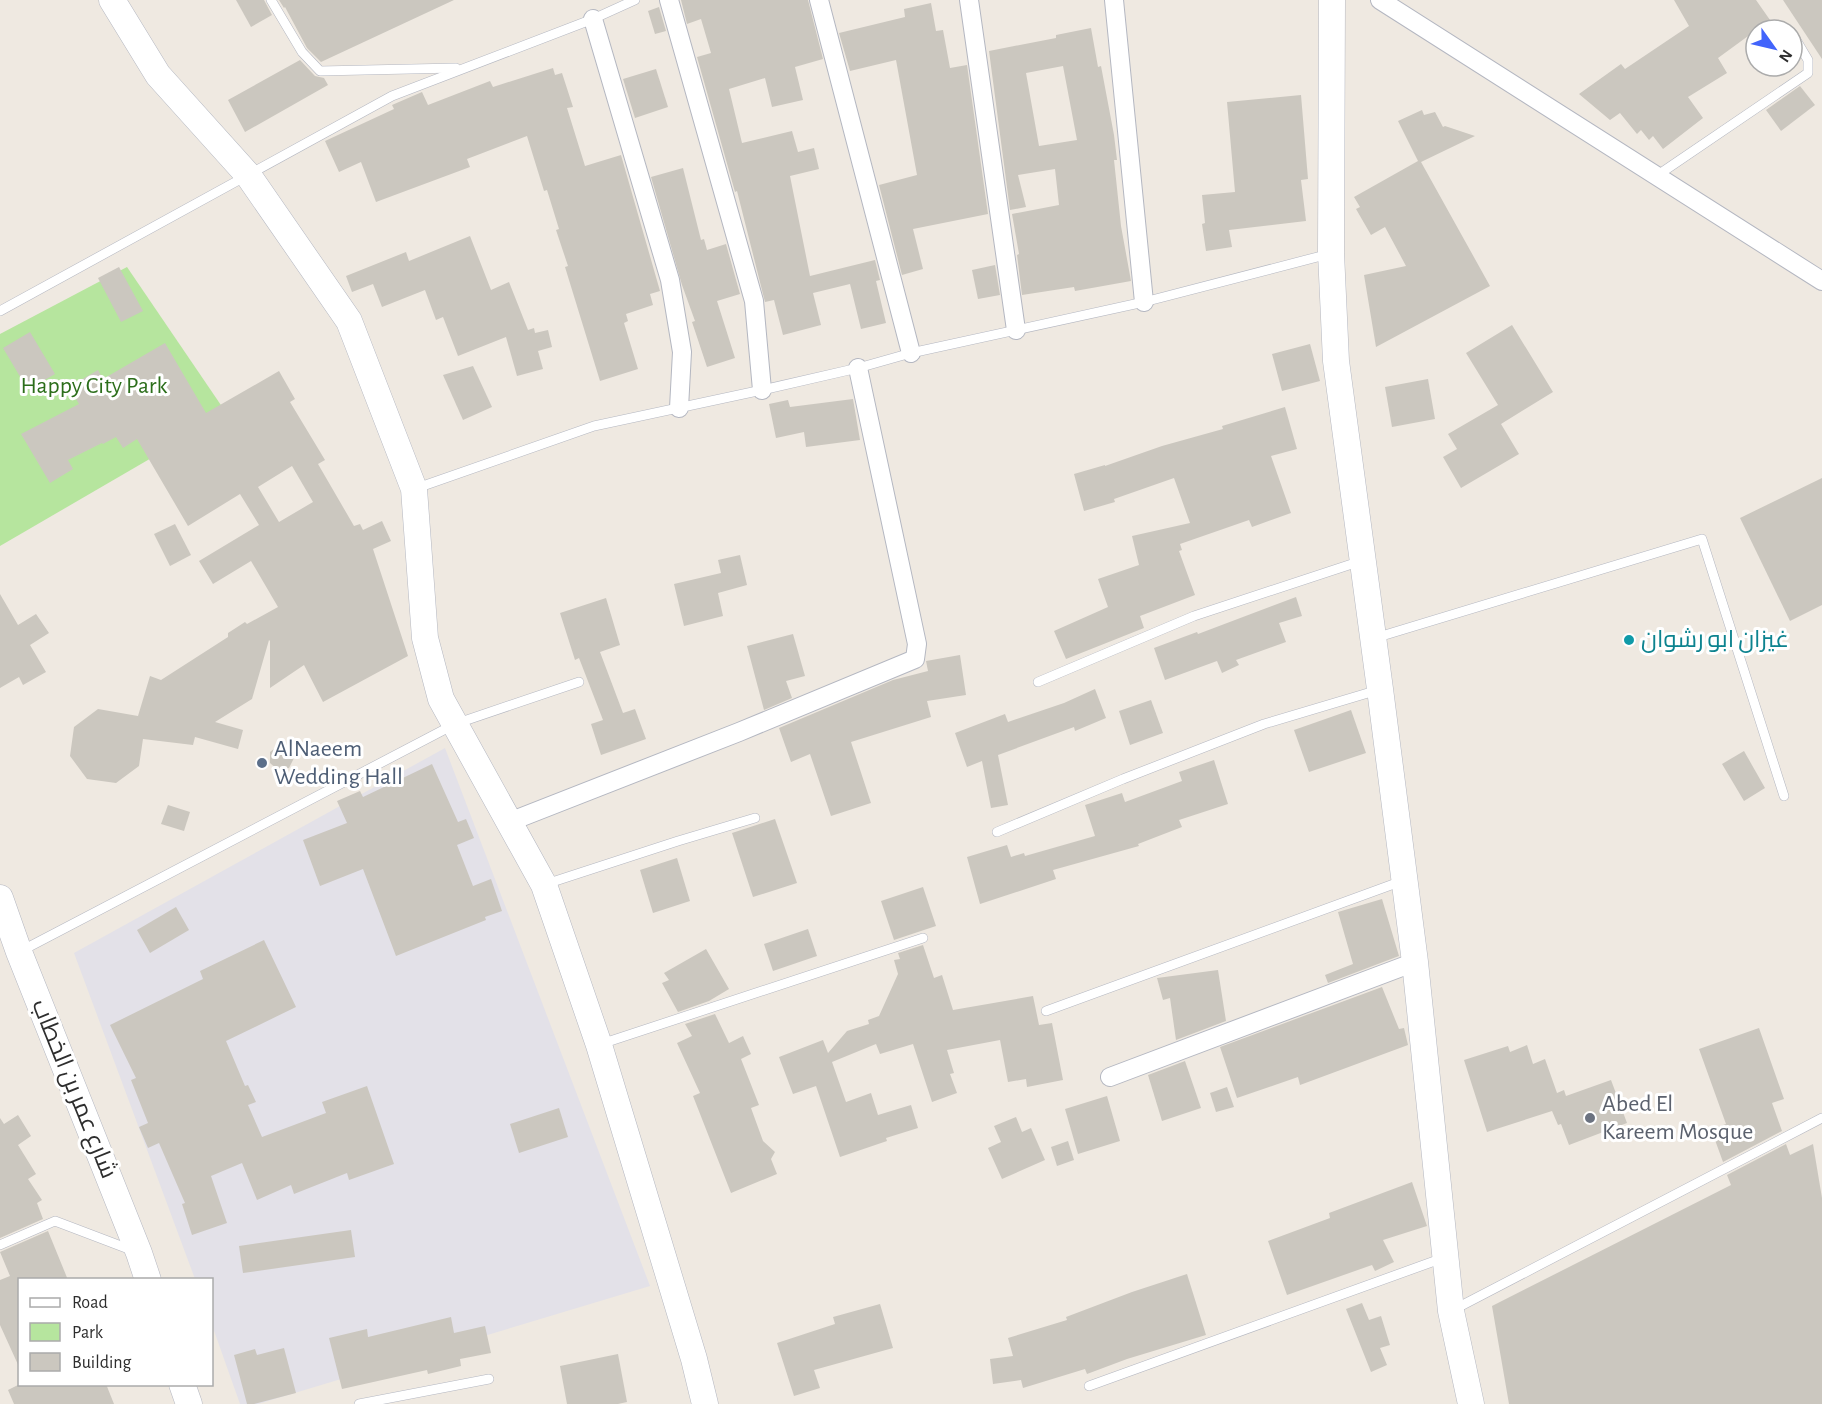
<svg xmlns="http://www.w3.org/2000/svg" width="1822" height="1404" font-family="'Alegreya Sans',Cairo,sans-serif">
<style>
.industrial{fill:#e3e1e8}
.green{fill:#b6e59e}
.building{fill:#cbc7bf;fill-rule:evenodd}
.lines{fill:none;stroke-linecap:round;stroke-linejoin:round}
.lane-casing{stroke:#b4b7c1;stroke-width:10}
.street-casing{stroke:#b4b7c1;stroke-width:20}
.secondary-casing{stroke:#b4b7c1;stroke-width:27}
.lane{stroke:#fff;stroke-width:9}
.street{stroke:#fff;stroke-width:18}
.secondary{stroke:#fff;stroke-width:26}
.culture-dot{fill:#0f9aa8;stroke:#fff;stroke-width:2}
.service-dot{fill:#5c6f8a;stroke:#fff;stroke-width:2}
.worship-dot{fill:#6b7280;stroke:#fff;stroke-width:2}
.labels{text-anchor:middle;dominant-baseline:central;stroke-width:6;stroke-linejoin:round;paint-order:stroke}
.park-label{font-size:24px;fill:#2c6e1b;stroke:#fff}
.culture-label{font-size:24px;fill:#0d838f;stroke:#fff;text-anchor:start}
.service-label{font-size:24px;fill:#4e5e75;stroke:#fff;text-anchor:start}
.street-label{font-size:24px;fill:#2e2e2e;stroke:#fff}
.worship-label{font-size:24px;fill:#5b616d;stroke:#fff;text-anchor:start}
</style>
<rect width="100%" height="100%" fill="#efe9e1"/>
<path class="industrial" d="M 445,748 L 650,1286 L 258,1404 L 240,1404 L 212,1325 L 212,1280 L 195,1279 L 74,953 Z"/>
<path class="green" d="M 127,267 L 227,414 L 0,546 L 0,334 Z"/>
<g class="building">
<path d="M 236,0 L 264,0 L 272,15 L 251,27 Z"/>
<path d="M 279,0 L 454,0 L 321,62 L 307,48 L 285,7 L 284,8 Z"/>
<path d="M 681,0 L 808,0 L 823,59 L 795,67 L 803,100 L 772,107 L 765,78 L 729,89 L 742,143 L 792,131 L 798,152 L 814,148 L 819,169 L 790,176 L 810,276 L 875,260 L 880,280 L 876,281 L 886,323 L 861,329 L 850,284 L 813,293 L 821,325 L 783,335 L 774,300 L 765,302 L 737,191 L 735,192 L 697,57 L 711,53 L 701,19 L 687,24 Z"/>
<path d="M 1674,0 L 1756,0 L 1770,20 L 1718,58 L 1727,73 L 1688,97 L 1703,118 L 1663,149 L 1653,136 L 1649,140 L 1641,130 L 1637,134 L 1620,113 L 1610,120 L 1579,94 L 1621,64 L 1625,69 L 1689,26 Z"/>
<path d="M 1783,0 L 1822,0 L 1822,59 Z"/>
<path d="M 931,3 L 936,31 L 943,30 L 950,68 L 967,65 L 988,214 L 913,229 L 923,269 L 902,275 L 879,185 L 917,175 L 896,60 L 850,71 L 839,33 L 905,17 L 904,9 Z"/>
<path d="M 659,7 L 666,31 L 655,34 L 648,11 Z"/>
<path d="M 1091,28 L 1098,67 L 1101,66 L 1114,135 L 1117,160 L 1114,160 L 1121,226 L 1131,281 L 1075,291 L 1074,287 L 1022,295 L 1017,255 L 1019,254 L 1012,214 L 1059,205 L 1055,169 L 1018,175 L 1026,207 L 1010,210 L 989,51 L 1056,38 L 1056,35 ZM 1063,66 L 1077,140 L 1039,146 L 1026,73 Z"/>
<path d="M 300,60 L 315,76 L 324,78 L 328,85 L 245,132 L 228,100 Z"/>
<path d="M 553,68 L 555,75 L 562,73 L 573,107 L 567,108 L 585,166 L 621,155 L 660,291 L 650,294 L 653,305 L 626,314 L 628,321 L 624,323 L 638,369 L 600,381 L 565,267 L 568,266 L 556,230 L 559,229 L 547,190 L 544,191 L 527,136 L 467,159 L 470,167 L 376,202 L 361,162 L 339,172 L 325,141 L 394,109 L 392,105 L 422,92 L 428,105 L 490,81 L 493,87 Z"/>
<path d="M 656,69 L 668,107 L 635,118 L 623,79 Z"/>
<path d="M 1800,86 L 1815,105 L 1781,131 L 1766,110 Z"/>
<path d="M 1301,95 L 1308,179 L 1301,180 L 1306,221 L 1229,230 L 1232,247 L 1206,251 L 1202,224 L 1205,223 L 1202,195 L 1235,192 L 1227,102 Z"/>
<path d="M 1422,110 L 1424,115 L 1435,112 L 1443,127 L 1445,126 L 1475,136 L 1421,162 L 1490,286 L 1376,347 L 1364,275 L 1406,266 L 1385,227 L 1371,235 L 1356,209 L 1360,207 L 1354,197 L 1418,161 L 1398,121 Z"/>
<path d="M 683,168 L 701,240 L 704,239 L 707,250 L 726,244 L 740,294 L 717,301 L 735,358 L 707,367 L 692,322 L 695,321 L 682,285 L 651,177 Z"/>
<path d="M 470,236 L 491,290 L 509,282 L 528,330 L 534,328 L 535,333 L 548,330 L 552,347 L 538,351 L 543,369 L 517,376 L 506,337 L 458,356 L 443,317 L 436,320 L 425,290 L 382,307 L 373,284 L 352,292 L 346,276 L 406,252 L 409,261 Z"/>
<path d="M 995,265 L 1000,295 L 978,299 L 972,270 Z"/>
<path d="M 119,267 L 143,311 L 121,322 L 98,278 Z"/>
<path d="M 1512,325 L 1553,392 L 1501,424 L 1519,454 L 1461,488 L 1443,457 L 1457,449 L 1448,434 L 1498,405 L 1466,353 Z"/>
<path d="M 30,332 L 55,374 L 28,390 L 3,348 Z"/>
<path d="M 165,343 L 206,413 L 279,371 L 295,399 L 290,402 L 325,460 L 318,464 L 354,526 L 360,524 L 363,530 L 382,521 L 391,541 L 373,549 L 408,656 L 323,702 L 304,665 L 270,688 L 270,641 L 269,640 L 252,699 L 215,722 L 243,730 L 238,749 L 195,737 L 193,745 L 143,739 L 139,766 L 116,783 L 87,779 L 70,756 L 74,727 L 98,709 L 138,716 L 150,676 L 161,680 L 228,637 L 228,633 L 245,622 L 247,624 L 278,607 L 251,561 L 213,584 L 199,561 L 259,525 L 240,494 L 188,526 L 137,439 L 123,448 L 116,437 L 103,444 L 102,443 L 68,460 L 73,469 L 50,483 L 21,434 L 79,404 L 69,387 L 98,370 L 103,379 ZM 292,466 L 313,502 L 279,522 L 258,487 Z"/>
<path d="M 1310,344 L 1320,381 L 1282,391 L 1272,354 Z"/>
<path d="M 473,366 L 492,407 L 463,420 L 443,375 Z"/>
<path d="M 1428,379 L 1435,419 L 1392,427 L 1385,387 Z"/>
<path d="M 853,399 L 860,440 L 806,447 L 804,432 L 776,438 L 769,404 L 788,400 L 790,407 Z"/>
<path d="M 1285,407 L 1297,449 L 1271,456 L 1291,513 L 1252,527 L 1249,520 L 1180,544 L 1182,550 L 1179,551 L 1195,595 L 1140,616 L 1144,628 L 1066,659 L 1054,631 L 1108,607 L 1098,579 L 1139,565 L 1132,536 L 1190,523 L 1174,478 L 1114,499 L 1115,502 L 1084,511 L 1074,474 L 1105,465 L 1105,466 L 1162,446 L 1223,429 L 1222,426 Z"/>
<path d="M 1822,478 L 1822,605 L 1790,621 L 1740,518 Z"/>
<path d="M 175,524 L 191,555 L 170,566 L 154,534 Z"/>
<path d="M 740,555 L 747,585 L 718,593 L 723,616 L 684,626 L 674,584 L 721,573 L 718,560 Z"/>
<path d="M 0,594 L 18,625 L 36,614 L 49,633 L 30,645 L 46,672 L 23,685 L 19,677 L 0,688 Z"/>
<path d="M 1296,597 L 1302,616 L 1279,623 L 1286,642 L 1236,660 L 1239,665 L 1222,673 L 1217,661 L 1165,680 L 1154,648 L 1197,632 L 1198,634 Z"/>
<path d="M 606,598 L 620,645 L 600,652 L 623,713 L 635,709 L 646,739 L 601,755 L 591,724 L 603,720 L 579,658 L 575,660 L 560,613 Z"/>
<path d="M 793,634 L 805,676 L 786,681 L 792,698 L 764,710 L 747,646 Z"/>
<path d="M 960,655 L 966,695 L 927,701 L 931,717 L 851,742 L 871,803 L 831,816 L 810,754 L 791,762 L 779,728 L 893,680 L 928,671 L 926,661 Z"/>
<path d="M 1095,689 L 1106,718 L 1075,731 L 1074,727 L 998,755 L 1008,805 L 991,808 L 982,761 L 967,767 L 955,733 L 1005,714 L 1008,722 L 1064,703 Z"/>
<path d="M 1151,700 L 1163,733 L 1130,745 L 1119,711 Z"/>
<path d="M 1351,710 L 1366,753 L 1309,772 L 1294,730 Z"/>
<path d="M 279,745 L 289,748 L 294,758 L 289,768 L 278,770 L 270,763 L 270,752 Z"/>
<path d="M 1744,751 L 1765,788 L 1744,801 L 1722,764 Z"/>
<path d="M 1214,760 L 1228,804 L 1179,820 L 1182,827 L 1138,844 L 1139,846 L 1053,870 L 1056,879 L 980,904 L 967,857 L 1007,845 L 1011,857 L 1024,853 L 1025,856 L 1095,836 L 1085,805 L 1122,793 L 1125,802 L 1182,781 L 1179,772 Z"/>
<path d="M 432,764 L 458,822 L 466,819 L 474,838 L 457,845 L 473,886 L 491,879 L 502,911 L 485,917 L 486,920 L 396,956 L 363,869 L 320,886 L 303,840 L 347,823 L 337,801 L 360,791 L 363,797 Z"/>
<path d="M 168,805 L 190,812 L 184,831 L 161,824 Z"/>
<path d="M 775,819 L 797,883 L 753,897 L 732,833 Z"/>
<path d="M 677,858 L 690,901 L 653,913 L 640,870 Z"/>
<path d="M 923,887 L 936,926 L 894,940 L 881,901 Z"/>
<path d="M 1382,899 L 1399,956 L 1328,983 L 1325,975 L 1353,964 L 1338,912 Z"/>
<path d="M 176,907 L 189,930 L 150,953 L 137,930 Z"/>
<path d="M 808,929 L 817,956 L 773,971 L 764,944 Z"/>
<path d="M 264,940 L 296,1007 L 226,1041 L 245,1086 L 248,1085 L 256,1102 L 248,1105 L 262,1137 L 326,1113 L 322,1102 L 367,1086 L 394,1164 L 349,1180 L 347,1173 L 294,1194 L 291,1185 L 257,1200 L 242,1163 L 211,1176 L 227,1223 L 192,1235 L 182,1204 L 185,1203 L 159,1143 L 148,1148 L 139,1127 L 148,1123 L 131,1080 L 136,1078 L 110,1025 L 203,979 L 200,971 Z"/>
<path d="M 923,945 L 934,978 L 942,975 L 953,1010 L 1033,996 L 1039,1025 L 1052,1023 L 1063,1080 L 1027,1087 L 1026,1079 L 1008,1082 L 1000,1040 L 947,1050 L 954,1073 L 950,1074 L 957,1093 L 932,1102 L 913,1044 L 880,1054 L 876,1044 L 832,1062 L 846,1102 L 871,1093 L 878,1115 L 911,1105 L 918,1128 L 886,1138 L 887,1141 L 840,1157 L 816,1086 L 793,1094 L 779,1057 L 823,1040 L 828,1053 L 847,1031 L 869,1024 L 868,1020 L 879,1016 L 898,974 L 894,960 L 900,959 L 898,953 Z"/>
<path d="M 706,949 L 729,989 L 709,1001 L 678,1012 L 662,983 L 669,980 L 664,973 Z"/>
<path d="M 1218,970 L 1226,1021 L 1176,1040 L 1170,998 L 1163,1000 L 1157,978 Z"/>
<path d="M 1382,987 L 1399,1029 L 1404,1028 L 1408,1045 L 1300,1085 L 1298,1077 L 1237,1098 L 1220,1047 Z"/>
<path d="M 715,1014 L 729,1043 L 743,1036 L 751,1054 L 741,1059 L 759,1105 L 751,1108 L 763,1141 L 775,1152 L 771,1159 L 777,1174 L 731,1193 L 693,1096 L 700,1093 L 677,1043 L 692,1036 L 685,1024 Z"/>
<path d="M 1759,1028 L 1784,1099 L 1772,1103 L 1782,1131 L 1723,1162 L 1711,1129 L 1726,1124 L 1699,1049 Z"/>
<path d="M 1527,1045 L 1533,1064 L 1545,1059 L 1557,1093 L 1564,1090 L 1566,1096 L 1611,1080 L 1627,1123 L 1569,1145 L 1561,1124 L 1558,1125 L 1552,1111 L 1487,1132 L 1464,1060 L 1508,1046 L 1510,1052 Z"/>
<path d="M 1185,1061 L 1201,1108 L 1162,1121 L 1148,1075 Z"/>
<path d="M 1227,1087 L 1234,1107 L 1216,1112 L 1210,1093 Z"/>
<path d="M 1107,1096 L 1120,1141 L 1078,1154 L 1065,1109 Z"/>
<path d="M 559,1108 L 568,1137 L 519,1153 L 510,1124 Z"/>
<path d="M 18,1115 L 31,1136 L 18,1145 L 36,1174 L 28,1179 L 42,1200 L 37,1203 L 43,1219 L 0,1238 L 0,1118 L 4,1124 Z"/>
<path d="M 1016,1117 L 1022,1132 L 1031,1128 L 1045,1160 L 1002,1179 L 988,1148 L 1001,1142 L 994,1126 Z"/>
<path d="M 1068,1141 L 1074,1160 L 1057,1166 L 1051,1147 Z"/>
<path d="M 1786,1144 L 1790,1155 L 1813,1144 L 1822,1198 L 1822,1404 L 1509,1404 L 1492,1306 L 1731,1185 L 1727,1175 Z"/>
<path d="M 1412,1182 L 1427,1226 L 1383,1240 L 1394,1262 L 1375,1271 L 1372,1265 L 1287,1295 L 1268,1241 L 1330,1218 L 1329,1213 Z"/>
<path d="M 351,1230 L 355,1257 L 243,1273 L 239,1246 Z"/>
<path d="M 48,1231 L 68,1280 L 20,1280 L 20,1369 L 0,1325 L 0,1280 L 10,1276 L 0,1252 Z"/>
<path d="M 1187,1274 L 1206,1335 L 1127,1359 L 1087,1374 L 1085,1369 L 1023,1388 L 1021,1380 L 993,1384 L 990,1359 L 1013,1356 L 1008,1338 L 1067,1320 L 1066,1317 L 1132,1292 Z"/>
<path d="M 1362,1303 L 1369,1320 L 1381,1316 L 1390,1345 L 1380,1348 L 1387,1365 L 1371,1372 L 1346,1309 Z"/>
<path d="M 880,1304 L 893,1348 L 814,1370 L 820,1388 L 794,1396 L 777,1343 L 835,1324 L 833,1317 Z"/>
<path d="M 451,1317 L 454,1333 L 485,1326 L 491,1353 L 460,1359 L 461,1366 L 428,1374 L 427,1370 L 342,1389 L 329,1338 L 367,1329 L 368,1337 Z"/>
<path d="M 284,1348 L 296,1393 L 254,1404 L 247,1404 L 234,1355 L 255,1349 L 257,1355 Z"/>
<path d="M 618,1354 L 627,1402 L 618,1404 L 567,1404 L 560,1366 Z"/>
<path d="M 20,1384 L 106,1384 L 114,1404 L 14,1404 L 8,1390 Z"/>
</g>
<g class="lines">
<defs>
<g id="lane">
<path d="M 271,0 L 302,52 L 320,71 L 456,68"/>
<path d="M 1655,177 L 1808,73 L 1808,60 L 1792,33"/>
<path d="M 0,311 L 392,96 L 593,19 L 635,0"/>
<path d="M 417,488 L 594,426 L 762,390 L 858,368 L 911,353 L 1144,302 L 1329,254"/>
<path d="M 1375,638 L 1702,539 L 1784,796"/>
<path d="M 1038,682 L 1194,616 L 1361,561"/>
<path d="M 997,832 L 1123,779 L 1264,724 L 1378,690"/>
<path d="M 546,884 L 678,841 L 755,818"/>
<path d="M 21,951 L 455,724 L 579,682"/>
<path d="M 1046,1011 L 1402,881"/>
<path d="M 601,1044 L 923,938"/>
<path d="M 0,1245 L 55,1221 L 134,1251"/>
<path d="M 1453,1310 L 1822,1118"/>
<path d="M 1089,1386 L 1443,1258"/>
<path d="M 359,1404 L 489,1379"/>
</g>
<g id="street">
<path d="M 669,0 L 754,301 L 762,390"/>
<path d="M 819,0 L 911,353"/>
<path d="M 969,0 L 1016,330"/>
<path d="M 1114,0 L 1144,302"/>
<path d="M 1380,0 L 1822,281"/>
<path d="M 593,19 L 670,280 L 682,352 L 679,408"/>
<path d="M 509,822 L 739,732 L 915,659 L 917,644 L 858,368"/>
<path d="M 1110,1077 L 1415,962"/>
</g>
<g id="secondary">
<path d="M 112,0 L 158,75 L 248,175 L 349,321 L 414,489 L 425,638 L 441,699 L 544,885 L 599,1045 L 694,1359 L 705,1404"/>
<path d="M 1332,0 L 1331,253 L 1336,361 L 1380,689 L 1415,962 L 1451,1311 L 1471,1404"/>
<path d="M 0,898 L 19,952 L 139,1253 L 148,1280"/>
<path d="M 182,1384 L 189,1404"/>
</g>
</defs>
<use href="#lane" class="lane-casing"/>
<use href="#street" class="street-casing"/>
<use href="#secondary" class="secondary-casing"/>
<use href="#lane" class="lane"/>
<use href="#street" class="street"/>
<use href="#secondary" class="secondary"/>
</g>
<circle class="culture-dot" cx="1629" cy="640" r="6"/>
<circle class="service-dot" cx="262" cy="763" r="6"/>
<circle class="worship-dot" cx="1590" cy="1118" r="6"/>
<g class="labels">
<g class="park-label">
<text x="94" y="386">Happy City Park</text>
</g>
<g class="culture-label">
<text x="1641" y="640">غيزان ابو رشوان</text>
</g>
<g class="service-label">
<text x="274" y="749">AlNaeem<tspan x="274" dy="28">Wedding Hall</tspan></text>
</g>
<g class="street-label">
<text transform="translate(74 1089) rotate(68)">شارع عمر بن الخطاب</text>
</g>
<g class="worship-label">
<text x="1602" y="1104">Abed El<tspan x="1602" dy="28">Kareem Mosque</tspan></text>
</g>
</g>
<rect x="18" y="1278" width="195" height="108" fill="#ffffff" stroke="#ababab" stroke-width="1.5"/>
<rect x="30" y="1298" width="30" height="9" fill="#ffffff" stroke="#ababab" stroke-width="1.5"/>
<text x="72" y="1308" font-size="18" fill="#2e2e2e">Road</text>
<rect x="30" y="1323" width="30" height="18" fill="#b6e59e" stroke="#ababab" stroke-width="1.5"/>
<text x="72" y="1338" font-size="18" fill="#2e2e2e">Park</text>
<rect x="30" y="1353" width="30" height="18" fill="#cbc7bf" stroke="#ababab" stroke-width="1.5"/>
<text x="72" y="1368" font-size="18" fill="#2e2e2e">Building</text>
<g transform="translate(1774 48) rotate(124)"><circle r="28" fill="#ffffff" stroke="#ababab" stroke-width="1.5"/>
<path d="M0-4.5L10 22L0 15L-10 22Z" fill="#4264fb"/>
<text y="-9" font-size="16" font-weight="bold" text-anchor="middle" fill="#2e2e2e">N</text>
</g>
</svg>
